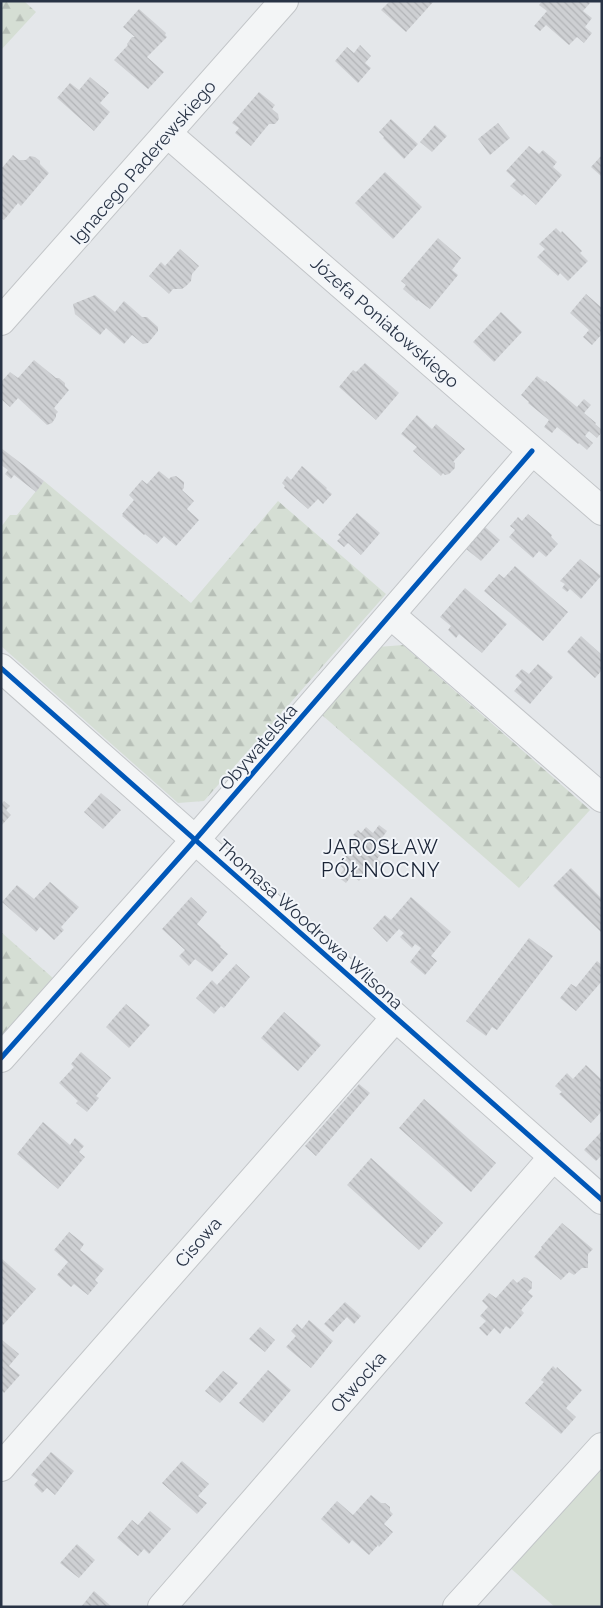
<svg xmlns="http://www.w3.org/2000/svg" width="603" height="1608" font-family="Raleway,sans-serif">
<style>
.grass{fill:#d5ded4}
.forest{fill:url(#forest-firs)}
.building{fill:url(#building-back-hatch)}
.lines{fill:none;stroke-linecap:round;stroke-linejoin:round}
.minor-casing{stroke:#c2c5c8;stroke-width:30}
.minor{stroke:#f3f5f6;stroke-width:28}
.cycleway-casing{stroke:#f2f5f9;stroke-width:8}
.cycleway{stroke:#0057b8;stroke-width:5}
.labels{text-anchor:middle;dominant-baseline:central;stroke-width:4;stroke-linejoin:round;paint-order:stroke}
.street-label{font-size:18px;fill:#283345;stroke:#f2f5f9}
.quarter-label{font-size:20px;letter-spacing:1px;fill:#1a2436;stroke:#f2f5f9}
</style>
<defs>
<pattern id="forest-firs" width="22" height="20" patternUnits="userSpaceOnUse" patternTransform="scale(1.25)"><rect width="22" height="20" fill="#d5ded4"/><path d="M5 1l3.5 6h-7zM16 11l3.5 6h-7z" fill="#b7bfb7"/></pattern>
<pattern id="building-back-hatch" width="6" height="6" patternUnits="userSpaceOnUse" patternTransform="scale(1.25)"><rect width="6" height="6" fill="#ced0d3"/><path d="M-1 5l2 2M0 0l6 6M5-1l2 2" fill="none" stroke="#b1b3b6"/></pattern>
</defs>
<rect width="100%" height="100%" fill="#e4e7ea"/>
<path class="grass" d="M 602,1457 L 602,1604 L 599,1607 L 555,1607 L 507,1565 Z"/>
<g class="forest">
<path d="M 1,1 L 24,1 L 36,12 L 1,50 Z"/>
<path d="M 44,481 L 191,603 L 278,501 L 386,594 L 204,801 L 178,803 L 1,646 L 1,527 L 10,515 L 17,515 Z"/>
<path d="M 403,645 L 590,810 L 519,888 L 322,715 L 378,647 Z"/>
<path d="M 1,932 L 54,979 L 1,1039 Z"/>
</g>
<g class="building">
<path d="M 390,1 L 434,1 L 406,32 L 381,10 Z"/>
<path d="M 542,1 L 587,1 L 590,3 L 583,11 L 592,18 L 585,27 L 592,33 L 584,43 L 577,37 L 569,45 L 546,25 L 540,31 L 534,26 L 547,11 L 539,5 Z"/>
<path d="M 139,9 L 166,33 L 165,35 L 167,37 L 147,57 L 164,72 L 148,89 L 114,60 L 128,45 L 127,44 L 132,37 L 135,37 L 123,27 Z"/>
<path d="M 360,45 L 371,56 L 365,63 L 371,68 L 358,83 L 335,61 L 347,47 L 354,53 Z"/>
<path d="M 90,77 L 109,93 L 100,103 L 110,112 L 94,131 L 57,98 L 70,83 L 79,90 Z"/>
<path d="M 259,92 L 275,105 L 272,109 L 278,114 L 279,119 L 275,124 L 269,124 L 251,146 L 235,133 L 239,128 L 232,123 Z"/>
<path d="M 391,119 L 418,144 L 404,159 L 383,138 L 384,137 L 379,132 Z"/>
<path d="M 498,123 L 510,138 L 490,155 L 478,139 Z"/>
<path d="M 435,125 L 447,136 L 432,152 L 420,142 Z"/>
<path d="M 529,146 L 539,154 L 543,150 L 557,162 L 553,167 L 562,175 L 536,205 L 524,194 L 522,196 L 510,186 L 516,180 L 506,171 Z"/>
<path d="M 13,155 L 19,160 L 26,160 L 30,156 L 35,157 L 40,161 L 40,164 L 49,173 L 21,206 L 18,203 L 4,220 L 1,218 L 1,169 Z"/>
<path d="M 602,155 L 602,177 L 591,167 Z"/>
<path d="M 385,172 L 422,207 L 393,239 L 355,203 Z"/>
<path d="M 556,228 L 561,233 L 562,231 L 582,251 L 580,253 L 588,261 L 568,281 L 560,273 L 558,276 L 537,257 L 545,249 L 539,244 Z"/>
<path d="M 438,238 L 461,258 L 452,270 L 458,275 L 430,309 L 418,300 L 417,301 L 403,289 L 406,285 L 401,281 Z"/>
<path d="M 180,249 L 199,266 L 192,274 L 191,281 L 186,286 L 182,289 L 173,289 L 169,294 L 149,276 L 161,262 L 165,266 Z"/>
<path d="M 586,294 L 602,308 L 602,334 L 592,345 L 583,337 L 589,330 L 570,313 Z"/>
<path d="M 95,295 L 115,312 L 124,301 L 142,317 L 147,317 L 158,327 L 158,331 L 148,343 L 143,344 L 132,335 L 124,344 L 106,328 L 100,335 L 75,314 L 73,304 Z"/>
<path d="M 501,312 L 522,332 L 494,362 L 473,342 Z"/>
<path d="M 34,360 L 56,378 L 59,378 L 65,383 L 65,386 L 69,390 L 54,408 L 58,412 L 56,414 L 56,417 L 52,423 L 47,425 L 18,398 L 10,407 L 1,399 L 1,382 L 10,372 L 18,378 Z"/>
<path d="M 365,363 L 399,393 L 376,420 L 339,387 L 353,370 L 356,372 Z"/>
<path d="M 537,376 L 545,382 L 546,381 L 577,407 L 584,399 L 591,405 L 584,413 L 596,423 L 595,424 L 602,430 L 602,432 L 597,438 L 589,431 L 585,436 L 593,443 L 587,450 L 579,443 L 578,444 L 557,427 L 552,433 L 544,427 L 549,420 L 528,403 L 529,402 L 521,395 Z"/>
<path d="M 417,415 L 432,429 L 436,424 L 465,449 L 453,462 L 455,463 L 455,468 L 449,474 L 445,475 L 443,473 L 441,476 L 413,451 L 417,447 L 401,434 Z"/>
<path d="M 1,448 L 44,481 L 36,492 L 14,475 L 11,479 L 5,474 L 8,470 L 1,465 Z"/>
<path d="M 302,466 L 327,488 L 326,489 L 332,494 L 323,504 L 318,499 L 308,509 L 284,488 L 285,486 L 282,483 L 287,476 L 291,480 Z"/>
<path d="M 159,471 L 169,479 L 171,477 L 176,476 L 184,482 L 184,488 L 182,490 L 194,501 L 187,509 L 199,520 L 176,546 L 164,536 L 157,544 L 145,534 L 144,535 L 122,516 L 123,515 L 122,514 L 134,500 L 129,495 L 142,480 L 147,484 Z"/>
<path d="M 357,513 L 380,533 L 361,555 L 348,543 L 344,547 L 337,541 L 341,537 L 338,535 Z"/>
<path d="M 528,514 L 552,535 L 551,537 L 558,544 L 546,557 L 539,551 L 533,558 L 509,537 L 515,530 L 510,526 L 518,517 L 522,521 Z"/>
<path d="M 484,526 L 500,540 L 481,561 L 465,548 Z"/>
<path d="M 580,559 L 601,576 L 581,599 L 570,589 L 567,592 L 562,588 L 565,584 L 560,581 Z"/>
<path d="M 515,566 L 568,612 L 543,641 L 484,591 L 499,574 L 504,578 Z"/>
<path d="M 465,588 L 507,624 L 482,653 L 459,634 L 456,638 L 448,630 L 451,626 L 440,617 Z"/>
<path d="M 581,636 L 602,655 L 602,670 L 595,678 L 567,652 Z"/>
<path d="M 538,664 L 553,677 L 530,704 L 514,691 L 522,682 L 515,676 L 522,669 L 529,674 Z"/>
<path d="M 101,793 L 121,810 L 103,829 L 84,812 Z"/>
<path d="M 4,801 L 10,806 L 6,810 L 11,815 L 1,826 L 1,804 Z"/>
<path d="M 379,825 L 387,831 L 381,839 L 388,845 L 377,859 L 385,865 L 378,873 L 370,867 L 359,881 L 352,875 L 346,883 L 338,877 L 344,869 L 338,863 L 357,838 L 353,835 L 358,830 L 361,833 L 366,827 L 373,833 Z"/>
<path d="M 571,868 L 602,899 L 602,933 L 553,886 Z"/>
<path d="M 50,882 L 79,907 L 61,927 L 64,930 L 54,940 L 40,927 L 36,932 L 2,902 L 17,885 L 34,899 Z"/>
<path d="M 191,897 L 207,912 L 197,924 L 221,946 L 220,947 L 228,954 L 212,972 L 195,959 L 189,966 L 179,956 L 185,950 L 162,929 Z"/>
<path d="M 411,897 L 451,932 L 431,956 L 437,961 L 425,975 L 410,962 L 421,948 L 415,944 L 412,948 L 400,937 L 404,933 L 399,929 L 387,942 L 373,928 L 385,915 L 391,920 Z"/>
<path d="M 529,938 L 553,956 L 497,1030 L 492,1027 L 486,1036 L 466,1021 Z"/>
<path d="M 597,961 L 602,965 L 602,981 L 576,1011 L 560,998 L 571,984 L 576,987 Z"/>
<path d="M 236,964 L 250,977 L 224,1008 L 221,1006 L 214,1014 L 196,998 L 212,980 L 217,985 Z"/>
<path d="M 126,1004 L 150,1025 L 129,1048 L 106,1027 Z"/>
<path d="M 284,1012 L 321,1045 L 298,1071 L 261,1038 Z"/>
<path d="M 81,1052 L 111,1078 L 96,1096 L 99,1098 L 87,1112 L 76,1103 L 78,1101 L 59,1083 L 74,1067 L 71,1064 Z"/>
<path d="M 586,1065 L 602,1080 L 602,1111 L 591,1123 L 559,1094 L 562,1092 L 555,1086 L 567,1073 L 573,1079 Z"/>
<path d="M 359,1084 L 370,1093 L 316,1156 L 305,1146 Z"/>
<path d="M 424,1099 L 496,1163 L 471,1192 L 399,1128 Z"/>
<path d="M 43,1122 L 70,1145 L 75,1138 L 84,1146 L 79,1152 L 85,1157 L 58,1189 L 17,1154 Z"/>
<path d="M 602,1131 L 602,1155 L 596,1161 L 584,1150 Z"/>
<path d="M 371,1158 L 443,1223 L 419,1250 L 347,1185 Z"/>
<path d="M 562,1223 L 593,1249 L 588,1254 L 588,1268 L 582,1268 L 574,1275 L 569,1272 L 561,1280 L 534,1257 L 542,1248 L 541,1247 Z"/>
<path d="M 69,1232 L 84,1244 L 80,1250 L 104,1269 L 95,1280 L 98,1283 L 88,1295 L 74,1284 L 71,1287 L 57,1275 L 68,1262 L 54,1250 Z"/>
<path d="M 1,1258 L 36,1289 L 3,1325 L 1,1324 Z"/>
<path d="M 524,1277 L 527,1278 L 532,1282 L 532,1288 L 528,1292 L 533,1296 L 521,1310 L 524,1313 L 510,1329 L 506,1326 L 500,1334 L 494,1328 L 487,1336 L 479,1328 L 486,1321 L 480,1316 L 488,1307 L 482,1301 L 489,1293 L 496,1298 L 513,1279 L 517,1283 Z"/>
<path d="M 345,1302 L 361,1316 L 354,1324 L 347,1317 L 333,1332 L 324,1324 Z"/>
<path d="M 309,1320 L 333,1341 L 311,1368 L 286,1347 L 296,1336 L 291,1331 L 297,1324 L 302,1329 Z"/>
<path d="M 260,1327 L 275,1340 L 265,1352 L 249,1339 Z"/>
<path d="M 1,1339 L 19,1354 L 9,1366 L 20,1375 L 4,1393 L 1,1390 Z"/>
<path d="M 553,1366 L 556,1369 L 557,1367 L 582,1390 L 566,1408 L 576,1417 L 561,1434 L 525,1403 L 544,1382 L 541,1380 Z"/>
<path d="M 268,1370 L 291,1390 L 263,1423 L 239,1403 Z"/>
<path d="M 223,1371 L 238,1383 L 220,1403 L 205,1391 Z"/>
<path d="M 51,1452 L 74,1471 L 55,1495 L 47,1488 L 42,1493 L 34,1485 L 38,1480 L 31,1475 Z"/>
<path d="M 182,1461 L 209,1484 L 198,1496 L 207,1503 L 197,1514 L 162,1483 Z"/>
<path d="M 371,1495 L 381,1503 L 385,1503 L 390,1507 L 390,1511 L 393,1514 L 384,1524 L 393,1532 L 379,1547 L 378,1545 L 369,1555 L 352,1540 L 349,1544 L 321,1519 L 337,1501 L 353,1515 Z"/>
<path d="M 150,1511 L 171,1529 L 149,1554 L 144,1549 L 138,1556 L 117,1538 L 132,1520 L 138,1525 Z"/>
<path d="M 77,1544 L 95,1560 L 79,1578 L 60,1563 Z"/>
<path d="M 94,1591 L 112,1607 L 81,1607 Z"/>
</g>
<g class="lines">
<defs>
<g id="minor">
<path d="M 168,134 L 602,511"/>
<path d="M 1,321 L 284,1"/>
<path d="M 391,615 L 602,798"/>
<path d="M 1,668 L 602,1200"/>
<path d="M 1,1058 L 195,840 L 532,451"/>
<path d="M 1,1467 L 395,1018"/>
<path d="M 162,1607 L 553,1157"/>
<path d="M 457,1607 L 602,1447"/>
</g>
</defs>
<use href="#minor" class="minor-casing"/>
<use href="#minor" class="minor"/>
<defs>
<g id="cycleway">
<path d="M 1,668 L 602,1200"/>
<path d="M 1,1058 L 195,840 L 532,451"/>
</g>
</defs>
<use href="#cycleway" class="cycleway-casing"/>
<use href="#cycleway" class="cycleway"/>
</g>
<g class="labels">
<g class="street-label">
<text transform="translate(143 162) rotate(-49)">Ignacego Paderewskiego</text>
<text transform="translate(385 322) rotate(41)">Józefa Poniatowskiego</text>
<text transform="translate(258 747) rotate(-49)">Obywatelska</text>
<text transform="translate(310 924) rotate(42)">Thomasa Woodrowa Wilsona</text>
<text transform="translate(198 1242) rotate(-49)">Cisowa</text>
<text transform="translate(358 1382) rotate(-49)">Otwocka</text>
</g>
<g class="quarter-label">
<text x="381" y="847">JAROSŁAW<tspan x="381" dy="23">PÓŁNOCNY</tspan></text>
</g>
</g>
<rect width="603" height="1608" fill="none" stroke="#283345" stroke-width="5"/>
</svg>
